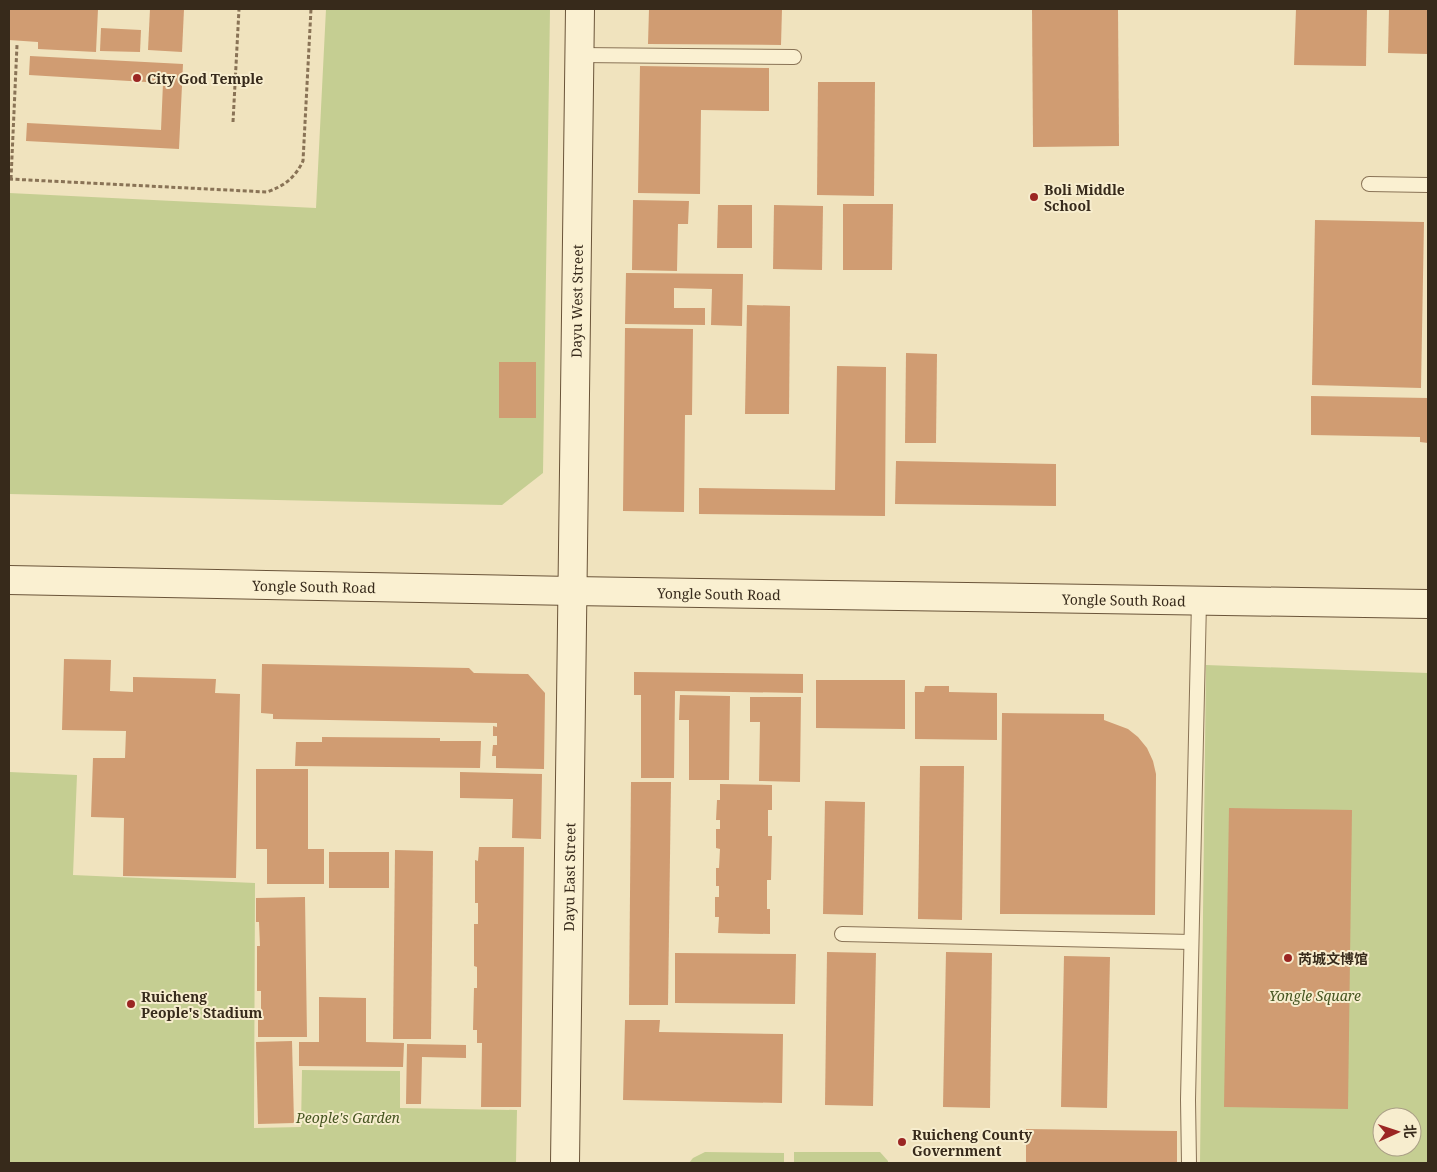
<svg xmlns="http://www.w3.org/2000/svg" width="1437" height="1172" font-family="'Noto Serif','Noto Sans SC',serif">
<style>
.green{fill:#c5ce92;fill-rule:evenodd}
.building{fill:#d09c72}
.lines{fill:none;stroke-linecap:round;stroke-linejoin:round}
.lane-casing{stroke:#897356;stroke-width:16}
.secondary-casing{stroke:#6a5439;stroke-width:30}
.path{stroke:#897356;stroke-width:3;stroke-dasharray:4 2.5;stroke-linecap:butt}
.lane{stroke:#faf0d1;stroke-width:14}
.secondary{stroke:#faf0d1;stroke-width:28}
.poi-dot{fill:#9b2623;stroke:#f7edce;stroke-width:2}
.labels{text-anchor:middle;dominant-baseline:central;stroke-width:4;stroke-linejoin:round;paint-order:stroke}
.poi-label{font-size:14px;font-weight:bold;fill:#372a1b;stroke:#f7edce;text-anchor:start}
.street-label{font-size:14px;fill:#372a1b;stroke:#f7edce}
.park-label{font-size:14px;font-style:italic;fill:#465521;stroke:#f7edce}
</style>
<rect width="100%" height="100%" fill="#f0e3be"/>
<g class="green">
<path d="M 326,9 L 550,9 L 543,473 L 502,505 L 9,494 L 9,193 L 316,208 Z"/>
<path d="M 1206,665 L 1428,673 L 1428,1163 L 1200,1163 ZM 1382,1117 L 1412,1117 L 1412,1147 L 1382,1147 Z"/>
<path d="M 9,772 L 77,775 L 73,875 L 255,883 L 254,1128 L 301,1127 L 302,1070 L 400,1071 L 400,1108 L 517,1110 L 516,1163 L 9,1163 Z"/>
<path d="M 705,1152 L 784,1153 L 784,1163 L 689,1163 L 693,1158 Z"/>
<path d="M 794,1152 L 880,1152 L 888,1161 L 888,1163 L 794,1163 Z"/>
</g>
<g class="building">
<path d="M 9,9 L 98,9 L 96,52 L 38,49 L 38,42 L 9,40 Z"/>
<path d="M 150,9 L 184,9 L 182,52 L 148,50 Z"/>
<path d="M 649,9 L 782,9 L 781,45 L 648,44 Z"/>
<path d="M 1032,9 L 1118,9 L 1119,146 L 1033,147 Z"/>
<path d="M 1296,9 L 1367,9 L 1366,66 L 1294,65 Z"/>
<path d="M 1389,9 L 1428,9 L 1428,54 L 1388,53 Z"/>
<path d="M 101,28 L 141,30 L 140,52 L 100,51 Z"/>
<path d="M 30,56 L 183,64 L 179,149 L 26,141 L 27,123 L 161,130 L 163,83 L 29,75 Z"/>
<path d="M 640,66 L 769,68 L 769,111 L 701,110 L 700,194 L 638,193 Z"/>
<path d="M 818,82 L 875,82 L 874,196 L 817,195 Z"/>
<path d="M 633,200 L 689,201 L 688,224 L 678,224 L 677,271 L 632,270 Z"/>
<path d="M 843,204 L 893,204 L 892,270 L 843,270 Z"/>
<path d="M 718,205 L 752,205 L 752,248 L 717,248 Z"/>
<path d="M 774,205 L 823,206 L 822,270 L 773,269 Z"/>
<path d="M 1315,220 L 1424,222 L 1421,388 L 1312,385 Z"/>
<path d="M 626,273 L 743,274 L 742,326 L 711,325 L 712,289 L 674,288 L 674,308 L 705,308 L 705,325 L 625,324 Z"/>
<path d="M 747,305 L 790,306 L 789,414 L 745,414 Z"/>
<path d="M 625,328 L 693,329 L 692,415 L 685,415 L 684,512 L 623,511 Z"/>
<path d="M 906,353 L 937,354 L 936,443 L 905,443 Z"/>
<rect x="499" y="362" width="37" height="56"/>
<path d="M 837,366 L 886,367 L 885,516 L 699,514 L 699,488 L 835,490 Z"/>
<path d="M 1311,396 L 1428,398 L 1428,443 L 1420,442 L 1420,437 L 1311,435 Z"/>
<path d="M 896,461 L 1056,464 L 1056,506 L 895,504 Z"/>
<path d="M 64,659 L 111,660 L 110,691 L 133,692 L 133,677 L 216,679 L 215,693 L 240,694 L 236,878 L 123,876 L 124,818 L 91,817 L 93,758 L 125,758 L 126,731 L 62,730 Z"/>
<path d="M 262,664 L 469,668 L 474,673 L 528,674 L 545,693 L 544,769 L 496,768 L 496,756 L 492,756 L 493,745 L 497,745 L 497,736 L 493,736 L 493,726 L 497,727 L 497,723 L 273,719 L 273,714 L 261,713 Z"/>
<path d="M 634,672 L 803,674 L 803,693 L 675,691 L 674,778 L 641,778 L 641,695 L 634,695 Z"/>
<path d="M 816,680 L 905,680 L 905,729 L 816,728 Z"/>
<path d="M 925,686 L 949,686 L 949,692 L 997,693 L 997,740 L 915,739 L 915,692 L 924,692 Z"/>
<path d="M 680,695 L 730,696 L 729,780 L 689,780 L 689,720 L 679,720 Z"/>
<path d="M 750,697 L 801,697 L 800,782 L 759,781 L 760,722 L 750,722 Z"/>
<path d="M 1002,713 L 1104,714 L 1104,720 L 1128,729 L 1138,737 L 1147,748 L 1153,761 L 1156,774 L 1155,915 L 1000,914 Z"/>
<path d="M 322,737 L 440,738 L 440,741 L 481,741 L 480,768 L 295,766 L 296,742 L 322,742 Z"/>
<path d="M 920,766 L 964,766 L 962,920 L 918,919 Z"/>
<path d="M 256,769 L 308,769 L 308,849 L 324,849 L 324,884 L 267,884 L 267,849 L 256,849 Z"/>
<path d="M 460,772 L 542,774 L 541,839 L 512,838 L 513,799 L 460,798 Z"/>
<path d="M 631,782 L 671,782 L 668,1005 L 629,1005 Z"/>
<path d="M 720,784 L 772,785 L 772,810 L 768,810 L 768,836 L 772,836 L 771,880 L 767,880 L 767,909 L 770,909 L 770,934 L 718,933 L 719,917 L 715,917 L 715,897 L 719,897 L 719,886 L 716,886 L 716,868 L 719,868 L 720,849 L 716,848 L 716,829 L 720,829 L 720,820 L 716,820 L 717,800 L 720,800 Z"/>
<path d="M 825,801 L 865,802 L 863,915 L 823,914 Z"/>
<path d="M 1229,808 L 1352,810 L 1348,1109 L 1224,1107 Z"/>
<path d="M 479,847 L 524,847 L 521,1107 L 481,1107 L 482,1043 L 477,1043 L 477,1030 L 473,1030 L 474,988 L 477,988 L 477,967 L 474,966 L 474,924 L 478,924 L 478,903 L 475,903 L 475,860 L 478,861 Z"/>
<path d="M 395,850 L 433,851 L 431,1039 L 393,1039 Z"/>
<rect x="329" y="852" width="60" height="36"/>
<path d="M 305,897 L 307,1037 L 258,1037 L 258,1017 L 261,1016 L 261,991 L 257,991 L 257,946 L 260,946 L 259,922 L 256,922 L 256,898 Z"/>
<path d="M 827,952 L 876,953 L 873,1106 L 825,1105 Z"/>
<path d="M 946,952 L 992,953 L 990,1108 L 943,1107 Z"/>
<path d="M 675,953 L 796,954 L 795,1004 L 675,1003 Z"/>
<path d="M 1064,956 L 1110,957 L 1107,1108 L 1061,1107 Z"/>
<path d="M 319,997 L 366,998 L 366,1042 L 404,1043 L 403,1067 L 299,1066 L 299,1042 L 319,1042 Z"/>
<path d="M 625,1020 L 660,1020 L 659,1032 L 783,1034 L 782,1103 L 623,1100 Z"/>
<path d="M 292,1041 L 294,1123 L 258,1124 L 256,1042 Z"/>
<path d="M 407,1044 L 466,1045 L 466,1058 L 422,1057 L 421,1104 L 406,1104 Z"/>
<path d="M 1026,1129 L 1177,1131 L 1177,1163 L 1026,1163 Z"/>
</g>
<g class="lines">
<defs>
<g id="lane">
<path d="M 580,55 L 794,57"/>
<path d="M 1369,184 L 1428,185"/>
<path d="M 842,934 L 1191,942"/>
<path d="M 1189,1163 L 1188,1100 L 1199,601"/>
</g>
<g id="secondary">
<path id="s1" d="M 9,580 L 572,591 L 1428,604"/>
<path id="s2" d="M 565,1163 L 580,9"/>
</g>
</defs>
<use href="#lane" class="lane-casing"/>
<use href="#secondary" class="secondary-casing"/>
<g class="path">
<path d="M 233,122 L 239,9"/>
<path d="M 9,179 L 267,192 C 284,186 295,178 303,161 L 311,9"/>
<path d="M 11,179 L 17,45"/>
</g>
<use href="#lane" class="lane"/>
<use href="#secondary" class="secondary"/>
</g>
<g class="poi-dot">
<circle cx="137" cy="78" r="5"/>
<circle cx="1034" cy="197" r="5"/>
<circle cx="1288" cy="958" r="5"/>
<circle cx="131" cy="1004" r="5"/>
<circle cx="902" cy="1142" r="5"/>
</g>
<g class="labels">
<g class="poi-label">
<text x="147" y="78">City God Temple</text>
<text x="1044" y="189">Boli Middle<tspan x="1044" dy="16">School</tspan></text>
<text x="1298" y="958">芮城文博馆</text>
<text x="141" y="996">Ruicheng<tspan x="141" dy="16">People's Stadium</tspan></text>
<text x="912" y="1134">Ruicheng County<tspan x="912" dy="16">Government</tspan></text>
</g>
<g class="street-label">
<text stroke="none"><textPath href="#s2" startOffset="862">Dayu West Street</textPath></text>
<text stroke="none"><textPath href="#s1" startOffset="305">Yongle South Road</textPath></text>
<text stroke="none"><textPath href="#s1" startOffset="710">Yongle South Road</textPath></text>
<text stroke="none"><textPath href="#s1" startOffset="1115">Yongle South Road</textPath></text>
<text stroke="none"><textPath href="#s2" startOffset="286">Dayu East Street</textPath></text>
</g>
<g class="park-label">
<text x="1315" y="995">Yongle Square</text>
<text x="348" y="1117">People's Garden</text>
</g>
</g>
<rect width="1437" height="1172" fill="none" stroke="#372a1b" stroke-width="20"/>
<g transform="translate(1397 1132) rotate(87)"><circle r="24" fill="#f7edce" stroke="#aa9f86"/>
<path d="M0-4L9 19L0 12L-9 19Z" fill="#9b2623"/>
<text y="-8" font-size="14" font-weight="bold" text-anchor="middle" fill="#372a1b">北</text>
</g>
</svg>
